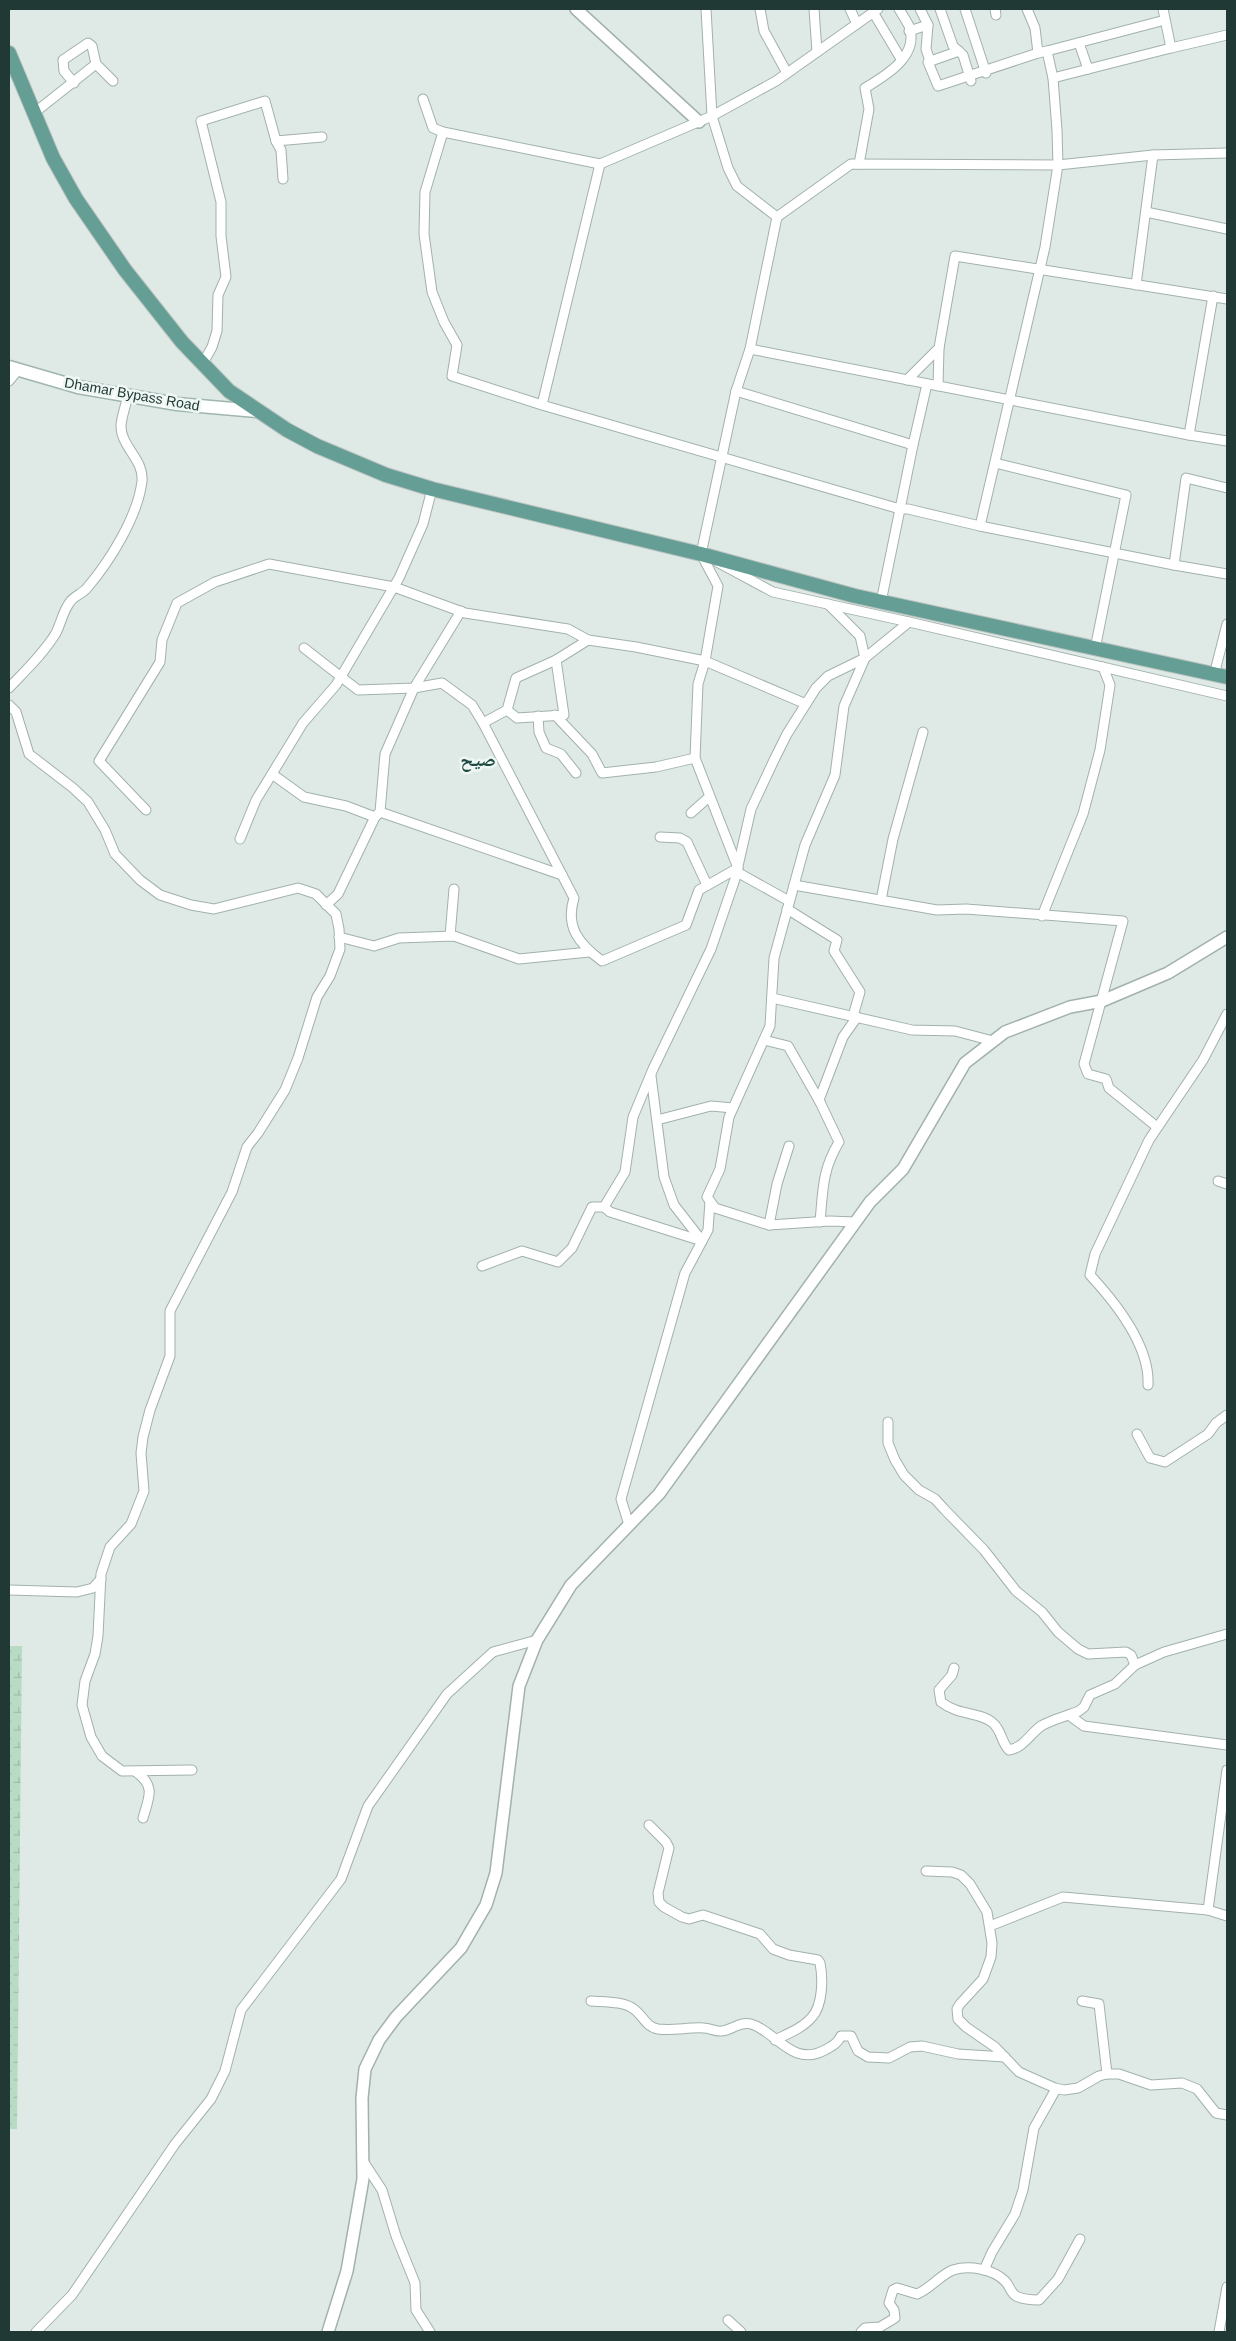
<svg xmlns="http://www.w3.org/2000/svg" width="1236" height="2341" font-family="Arial,'Noto Naskh Arabic',sans-serif">
<style>
.wetland{fill:url(#wetland-marsh)}
.lines{fill:none;stroke-linecap:round;stroke-linejoin:round}
.minor-casing{stroke:#a2b1ad;stroke-width:11}
.tertiary-casing{stroke:#a2b1ad;stroke-width:14}
.secondary-casing{stroke:#9fb5af;stroke-width:15}
.primary-casing{stroke:#bcc4c2;stroke-width:16}
.minor{stroke:#fff;stroke-width:9}
.tertiary{stroke:#fff;stroke-width:11}
.secondary{stroke:#fff;stroke-width:12}
.primary{stroke:#659e94;stroke-width:14}
.labels{text-anchor:middle;dominant-baseline:central;stroke-width:5;stroke-linejoin:round;paint-order:stroke}
.street-label{font-size:14px;fill:#213935;stroke:#eff7f4}
.district-label{font-size:19px;font-weight:bold;fill:#1e4b43;stroke:#eff7f4}
</style>
<defs>
<pattern id="wetland-marsh" width="20" height="14" patternUnits="userSpaceOnUse" patternTransform="scale(1.25)"><rect width="20" height="14" fill="#b8dbc4"/><path d="M1 5h8M5 5V1M11 12h8M15 12V8" fill="none" stroke="#9ebda9"/></pattern>
</defs>
<rect width="100%" height="100%" fill="#dfeae6"/>
<path class="wetland" d="M 9,1646 L 22,1646 L 17,2129 L 9,2129 Z"/>
<g class="lines">
<defs>
<g id="minor">
<path d="M 706,9 L 712,116 L 728,168 L 737,186 L 777,217"/>
<path d="M 760,9 L 764,31 L 787,73"/>
<path d="M 814,9 L 817,52"/>
<path d="M 850,9 L 857,24"/>
<path d="M 920,9 L 928,25 L 926,49 L 930,61"/>
<path d="M 940,9 L 953,46 L 963,55 L 971,81"/>
<path d="M 965,9 L 986,73"/>
<path d="M 995,9 L 996,15"/>
<path d="M 1163,9 L 1171,48 L 1227,35"/>
<path d="M 873,12 L 901,59"/>
<path d="M 909,31 L 928,25"/>
<path d="M 1079,43 L 1088,69"/>
<path d="M 959,51 L 928,62 L 938,86 L 1038,53"/>
<path d="M 1047,51 L 1165,20"/>
<path d="M 1053,78 L 1171,48"/>
<path d="M 74,83 L 64,71 L 63,60 L 88,43 L 92,46 L 96,64 L 113,81"/>
<path d="M 423,99 L 433,128 L 443,132 L 600,164"/>
<path d="M 34,113 L 96,64"/>
<path d="M 443,132 L 425,192 L 424,234 L 432,292 L 444,322 L 457,345 L 452,376 L 542,405 L 900,509 L 913,445"/>
<path d="M 276,141 L 322,137"/>
<path d="M 859,164 L 869,109 L 865,88 C 885,76 920,56 909,26 C 906,20 902,14 899,9"/>
<path d="M 1146,212 L 1227,229"/>
<path d="M 1136,285 L 1153,155"/>
<path d="M 750,349 L 1189,435 L 1213,296"/>
<path d="M 202,365 L 212,347 L 217,331 L 218,295 L 226,277 L 221,236 L 221,202 L 201,121 L 265,101 L 276,141 L 281,150 L 283,179"/>
<path d="M 907,380 L 939,348 L 955,256 L 1227,299"/>
<path d="M 9,381 L 18,370"/>
<path d="M 938,386 L 939,348"/>
<path d="M 736,391 L 913,445 L 927,384"/>
<path d="M 542,405 L 600,164 L 712,116 L 776,81 L 878,9"/>
<path d="M 1189,435 L 1227,441"/>
<path d="M 995,463 L 1126,495 L 1095,649"/>
<path d="M 1227,488 L 1186,478 L 1174,565 L 1227,574"/>
<path d="M 980,526 L 1174,565"/>
<path d="M 719,563 L 773,592 L 909,622 L 1227,696"/>
<path d="M 881,602 L 900,509 L 908,509 L 980,526 L 1045,247 L 1058,165 L 1057,130 L 1053,78 L 1047,51 L 1038,53 L 1035,28 L 1027,9"/>
<path d="M 588,640 L 556,660 L 516,678 L 507,710 L 483,723 L 574,898 C 565,927 579,944 602,961 L 686,925 L 699,890 L 738,868 L 695,758 L 698,684 L 705,661 L 718,586 L 701,554 L 736,391 L 750,349 L 777,217 L 851,164 L 1058,165 L 1153,155 L 1227,153"/>
<path d="M 304,648 L 358,690 L 414,688 L 442,683 L 472,705 L 483,723"/>
<path d="M 1214,675 L 1227,624"/>
<path d="M 9,688 C 25,671 44,653 56,633 C 61,623 63,611 70,602 C 74,596 82,594 87,588 C 110,561 138,516 142,481 C 144,459 120,446 121,425 C 122,415 126,405 128,395"/>
<path d="M 9,705 L 16,712 L 29,754 L 73,788 L 88,802 L 105,830 L 115,854 L 140,880 L 160,895 L 191,905 L 214,909 L 298,888 L 316,894 L 336,914 L 339,929 L 340,949 L 330,976 L 317,997 L 298,1058 L 285,1090 L 258,1133 L 247,1147 L 232,1192 L 170,1311 L 170,1356 L 150,1410 L 143,1437 L 141,1453 L 144,1491 L 131,1524 L 110,1547 L 101,1574 L 98,1636 L 95,1654 L 85,1681 L 82,1705 L 91,1737 L 102,1756 L 122,1771 L 192,1770"/>
<path d="M 507,710 L 517,718 L 564,715 L 556,660"/>
<path d="M 555,715 L 592,754 L 602,773 L 656,767 L 695,758"/>
<path d="M 538,716 L 539,732 L 546,748 L 561,754 L 576,773"/>
<path d="M 272,774 L 304,797 L 346,806 L 375,817"/>
<path d="M 146,810 L 99,761 L 160,662 L 162,640 L 177,603 L 215,582 L 269,564 L 394,587 L 465,613 L 568,629 L 588,640 L 636,647 L 705,661 L 806,704"/>
<path d="M 380,812 L 385,754 L 414,688 L 461,611"/>
<path d="M 691,813 L 709,797"/>
<path d="M 660,837 L 680,838 L 687,842 L 707,885"/>
<path d="M 240,839 L 256,800 L 303,723 L 336,685 L 399,578 L 423,524 L 432,489"/>
<path d="M 737,872 L 789,901"/>
<path d="M 794,885 L 937,910 L 966,909 L 1123,921 L 1084,1064 L 1088,1074 L 1106,1079 L 1109,1088 L 1157,1127"/>
<path d="M 881,900 L 893,839 L 923,732"/>
<path d="M 326,905 L 338,894 L 375,817 L 380,812 L 562,875"/>
<path d="M 787,909 L 837,940 L 834,951 L 860,992 L 853,1016"/>
<path d="M 1042,916 L 1083,814 L 1100,750 L 1110,685 L 1103,667"/>
<path d="M 450,936 L 454,889"/>
<path d="M 339,937 L 374,946 L 399,938 L 454,936 L 519,959 L 589,952"/>
<path d="M 772,998 L 912,1030 L 955,1031 L 993,1041"/>
<path d="M 764,1040 L 788,1046 L 820,1102"/>
<path d="M 651,1076 L 664,1177 L 674,1205 L 702,1241"/>
<path d="M 657,1120 L 711,1106 L 733,1108"/>
<path d="M 789,1146 L 777,1184 L 769,1225 L 830,1221 L 855,1222"/>
<path d="M 1218,1181 L 1227,1184"/>
<path d="M 604,1207 L 610,1212 L 702,1241"/>
<path d="M 820,1222 C 823,1190 822,1170 839,1142 L 819,1100 L 843,1037 L 857,1017"/>
<path d="M 769,1225 L 715,1208 L 707,1197 L 720,1169 L 729,1117 L 770,1026 L 774,958 L 805,845 L 835,775 L 844,706 L 865,658 L 909,622"/>
<path d="M 482,1266 L 522,1251 L 558,1262 L 572,1248 L 592,1207 L 604,1207 L 625,1172 L 633,1117 L 653,1069 L 711,949 L 735,879 L 751,809 L 775,758 L 787,734 L 816,688 L 828,676 L 865,658 L 860,636 L 828,604"/>
<path d="M 1148,1385 C 1150,1346 1115,1302 1090,1275 L 1095,1254 L 1149,1140 L 1203,1060 L 1227,1014"/>
<path d="M 888,1422 L 888,1443 L 895,1460 L 904,1475 L 919,1490 L 935,1499 L 945,1510 L 984,1550 L 1016,1591 L 1042,1612 L 1058,1632 L 1078,1649 L 1088,1654 L 1126,1652 L 1131,1655 L 1135,1665"/>
<path d="M 1137,1434 L 1150,1458 L 1165,1462 L 1208,1434 L 1216,1423 L 1227,1415"/>
<path d="M 629,1525 L 621,1499 L 685,1273 L 708,1230 L 710,1201"/>
<path d="M 9,1590 L 77,1592 L 93,1588 L 101,1579"/>
<path d="M 954,1668 L 952,1675 L 939,1690 L 941,1702 C 959,1716 981,1712 993,1723 C 1002,1731 1001,1742 1009,1750 C 1023,1748 1030,1734 1041,1726 C 1053,1719 1067,1716 1079,1711 L 1084,1707 L 1090,1695 L 1115,1684 L 1135,1665 L 1164,1652 L 1227,1634"/>
<path d="M 1069,1715 L 1084,1726 L 1227,1745"/>
<path d="M 1227,1770 L 1208,1910 L 1227,1916"/>
<path d="M 136,1772 C 156,1786 149,1797 143,1818"/>
<path d="M 649,1825 L 666,1842 L 669,1848 L 658,1893 L 659,1902 L 664,1907 L 682,1917 L 689,1919 L 703,1915 L 760,1934 L 773,1949 L 789,1955 L 818,1960 L 820,1963 C 823,1978 823,2005 812,2017 C 803,2028 787,2034 775,2040"/>
<path d="M 926,1871 L 952,1872 L 961,1875 L 970,1884 L 987,1912 L 992,1943 L 991,1957 L 983,1979 L 960,2004 L 957,2009 L 958,2019 L 966,2027 L 995,2047 L 1019,2072 L 1055,2088 L 1064,2090 L 1078,2088 L 1099,2076 L 1107,2074 L 1119,2074 L 1151,2085 L 1182,2083 L 1197,2089 L 1216,2113 L 1227,2115"/>
<path d="M 990,1926 L 1063,1897 L 1208,1910"/>
<path d="M 591,2001 C 604,2002 625,2001 635,2010 C 644,2017 646,2027 658,2029 C 673,2031 689,2027 704,2028 C 710,2028 715,2032 722,2031 C 732,2030 740,2021 751,2024 C 776,2031 792,2068 825,2050 C 832,2046 838,2043 841,2036 L 851,2036 L 858,2051 L 868,2057 L 889,2058 L 910,2047 L 922,2046 L 958,2054 L 1005,2057"/>
<path d="M 1082,2001 L 1099,2004 L 1107,2074"/>
<path d="M 363,2161 L 382,2190 L 396,2236 L 415,2283 L 416,2310 L 430,2332"/>
<path d="M 984,2270 L 992,2252 L 1015,2214 L 1023,2190 L 1034,2128 L 1056,2089"/>
<path d="M 728,2320 L 741,2332"/>
<path d="M 36,2332 L 72,2295 L 175,2144 L 211,2099 L 225,2071 L 241,2010 L 341,1879 L 368,1806 L 447,1694 L 493,1652 L 537,1640"/>
<path d="M 861,2332 L 865,2328 L 880,2327 L 895,2318 L 894,2310 L 889,2303 L 893,2290 L 897,2288 L 917,2294 C 930,2289 940,2275 953,2270 C 969,2265 993,2269 1005,2281 C 1010,2286 1010,2292 1016,2296 C 1023,2300 1032,2300 1039,2300 L 1058,2279 L 1080,2239"/>
<path d="M 1219,2332 L 1227,2287"/>
</g>
<g id="tertiary">
<path d="M 576,9 L 699,122"/>
<path d="M 328,2332 L 347,2271 L 363,2179 L 362,2098 L 365,2069 L 379,2040 L 396,2017 L 461,1948 L 486,1905 L 496,1873 L 519,1686 L 537,1640 L 571,1585 L 659,1494 L 870,1202 L 903,1169 L 965,1063 L 1005,1032 L 1070,1007 L 1102,1001 L 1168,973 L 1227,937"/>
</g>
<path id="secondary" d="M 9,367 L 78,387 L 177,404 L 257,411"/>
<path id="primary" d="M 9,53 L 53,158 L 76,199 L 125,270 L 182,342 L 229,391 L 287,430 L 317,446 L 386,475 L 432,489 L 701,554 L 855,596 L 1227,677"/>
</defs>
<use href="#minor" class="minor-casing"/>
<use href="#tertiary" class="tertiary-casing"/>
<use href="#secondary" class="secondary-casing"/>
<use href="#primary" class="primary-casing"/>
<use href="#minor" class="minor"/>
<use href="#tertiary" class="tertiary"/>
<use href="#secondary" class="secondary"/>
<use href="#primary" class="primary"/>
</g>
<g class="labels">
<g class="street-label">
<text transform="translate(132 394) rotate(10)">Dhamar Bypass Road</text>
</g>
<g class="district-label">
<text x="478" y="759">صيح</text>
</g>
</g>
<rect width="1236" height="2341" fill="none" stroke="#213935" stroke-width="20"/>
</svg>
